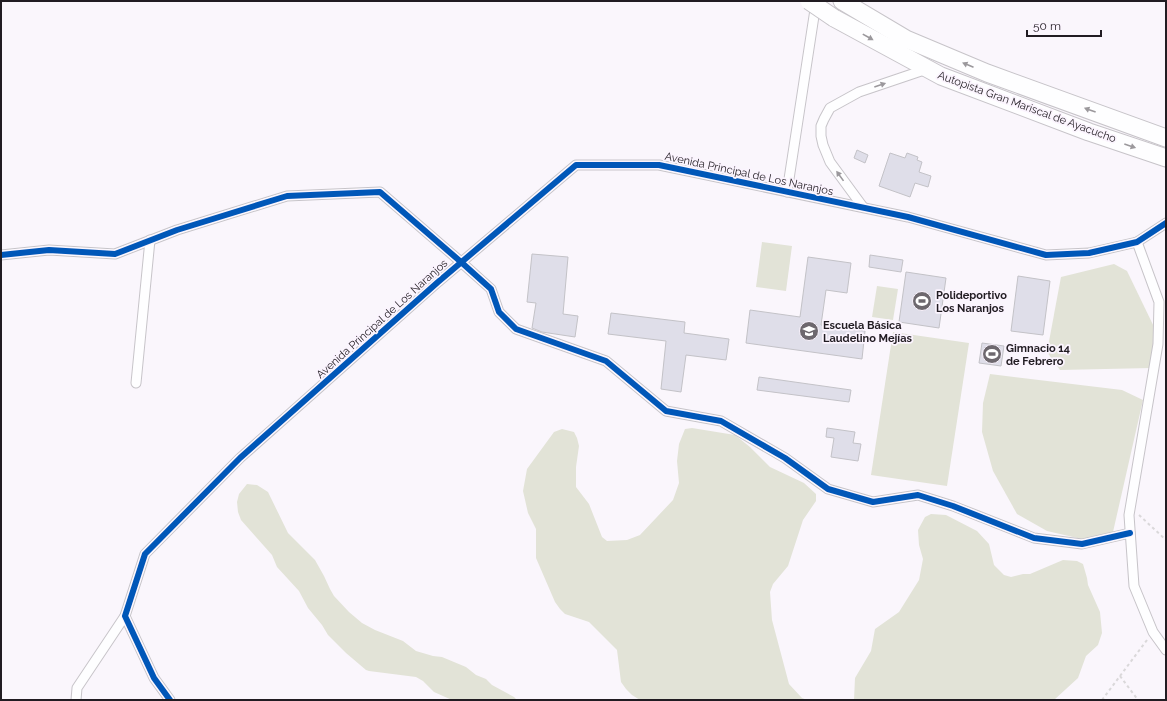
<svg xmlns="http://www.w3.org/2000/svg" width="1167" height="701" font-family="Raleway,sans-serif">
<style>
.green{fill:#e2e3d7}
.building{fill:#dfdee9;stroke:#c3c2c7}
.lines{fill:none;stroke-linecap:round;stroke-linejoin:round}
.street-casing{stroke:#c7c4c9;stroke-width:11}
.highway-casing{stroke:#c7c4c9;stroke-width:19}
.path{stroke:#dad8da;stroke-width:2;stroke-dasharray:3 3;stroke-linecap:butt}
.street{stroke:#fefeff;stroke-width:9}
.highway{stroke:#fefeff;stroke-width:17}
.highway-bridge-casing{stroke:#c7c4c9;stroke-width:19;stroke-linecap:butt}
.highway-bridge{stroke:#fefeff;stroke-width:17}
.cycleway-casing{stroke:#fbf4fe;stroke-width:8}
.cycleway{stroke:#0057b8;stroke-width:6}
.oneway{fill:#9b989c}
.labels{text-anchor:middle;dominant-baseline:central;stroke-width:3.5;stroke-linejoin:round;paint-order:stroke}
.street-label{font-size:11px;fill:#211c22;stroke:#fbf4fe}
.poi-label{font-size:11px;font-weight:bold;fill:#211c22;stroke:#fbf4fe;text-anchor:start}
</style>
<rect width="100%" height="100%" fill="#faf6fc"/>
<g class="green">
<path d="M 762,242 L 792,246 L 786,291 L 756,287 Z"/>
<path d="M 1114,264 L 1127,271 L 1156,331 L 1151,368 L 1060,370 L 1047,352 L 1061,277 Z"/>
<path d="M 877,286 L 898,289 L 893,320 L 872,317 Z"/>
<path d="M 893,332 L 969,343 L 947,486 L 871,475 Z"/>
<path d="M 990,374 L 1122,390 L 1143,400 L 1113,532 L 1086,540 L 1047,531 L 1017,514 L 993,471 L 982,432 L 983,403 Z"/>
<path d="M 692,428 L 735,435 L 750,447 L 770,467 L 804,483 L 816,494 L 816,501 L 803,520 L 788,566 L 773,584 L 770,592 L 772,620 L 789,684 L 802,698 L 807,700 L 640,700 L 632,695 L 626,689 L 621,682 L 617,650 L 589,622 L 565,614 L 560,609 L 555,602 L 536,558 L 536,529 L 528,513 L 523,491 L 527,469 L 554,432 L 562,429 L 574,432 L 577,438 L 579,446 L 576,467 L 576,487 L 589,504 L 602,537 L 607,541 L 627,540 L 640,535 L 673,500 L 679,483 L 677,461 L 679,444 L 685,429 Z"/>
<path d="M 247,484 L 257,485 L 268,492 L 288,533 L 315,560 L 324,576 L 330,589 L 334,596 L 349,612 L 362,623 L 375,630 L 403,641 L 416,651 L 433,656 L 442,657 L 466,667 L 476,675 L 486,679 L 492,685 L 514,697 L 517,700 L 452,700 L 434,692 L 423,681 L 416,677 L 369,671 L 366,670 L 346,653 L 328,635 L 322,625 L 308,608 L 299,591 L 277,567 L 272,555 L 241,520 L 238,512 L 237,502 L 239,494 Z"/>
<path d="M 931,514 L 946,515 L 977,531 L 989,544 L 994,565 L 1004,575 L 1011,577 L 1023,574 L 1030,574 L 1063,560 L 1077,561 L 1083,564 L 1087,578 L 1088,585 L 1100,612 L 1102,633 L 1098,645 L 1086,656 L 1078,678 L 1054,700 L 854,700 L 855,678 L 871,651 L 875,629 L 899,612 L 919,580 L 923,559 L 919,545 L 918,530 L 925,517 Z"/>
</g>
<g class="building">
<path d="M 857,150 L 868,155 L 865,163 L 854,158 Z"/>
<path d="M 890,153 L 905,158 L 907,153 L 918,157 L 917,160 L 922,162 L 919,172 L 931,176 L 928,187 L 915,183 L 910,197 L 879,186 Z"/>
<path d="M 532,254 L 568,257 L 563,314 L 578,316 L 575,337 L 542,332 L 532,328 L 536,303 L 527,302 Z"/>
<path d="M 870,255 L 903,260 L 901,272 L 869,267 Z"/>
<path d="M 808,257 L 851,263 L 847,293 L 826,290 L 821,325 L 865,331 L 862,359 L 746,343 L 750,310 L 800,317 Z"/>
<path d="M 906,272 L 946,278 L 939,328 L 899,322 Z"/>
<path d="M 1018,276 L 1050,281 L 1043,335 L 1011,331 Z"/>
<path d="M 611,313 L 685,322 L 684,333 L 729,339 L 726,360 L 686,355 L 681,392 L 661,389 L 666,341 L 608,334 Z"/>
<path d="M 982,343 L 1004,346 L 1001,366 L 979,363 Z"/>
<path d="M 759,377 L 851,390 L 849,402 L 757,390 Z"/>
<path d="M 827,428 L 855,432 L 853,443 L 861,444 L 858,461 L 831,457 L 834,438 L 826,437 Z"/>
</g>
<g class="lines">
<defs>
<g id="street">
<path d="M 787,192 L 816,3"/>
<path d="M 863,207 L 830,162 L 823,145 L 821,136 L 821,126 L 824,119 L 830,108 L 859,92 L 927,69"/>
<path d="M 1137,242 L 1159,302 L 1158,344 L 1129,515 L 1134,586 L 1153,632 L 1166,650"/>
<path d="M 1,255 L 49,250 L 115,254 L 177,230 L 287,196 L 380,192 L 461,262 L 491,289 L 499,312 L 516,329 L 606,361 L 666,411 L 721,421 L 785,458 L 828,489 L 873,502 L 918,495 L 953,506 L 1034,538 L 1082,544 L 1130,533"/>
<path d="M 136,383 L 150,240"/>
<path d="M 76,700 L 77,688 L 125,616"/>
<path d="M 170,700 L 154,678 L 125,616 L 145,554 L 240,458 L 438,282 L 576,165 L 659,165 L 908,217 L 1046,255 L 1089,253 L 1137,242 L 1166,223"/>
</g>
<g id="highway">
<path d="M 842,1 L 906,39 L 987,73 L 1166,138"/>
<path d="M 834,18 L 941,76 L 1089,132 L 1166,158"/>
</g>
</defs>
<use href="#street" class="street-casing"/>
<use href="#highway" class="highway-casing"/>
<g class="path">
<path d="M 1139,515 L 1166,540"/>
<path d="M 1120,676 L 1138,700"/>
<path d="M 1102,700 L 1147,640"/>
</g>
<use href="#street" class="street"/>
<use href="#highway" class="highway"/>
<defs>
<path id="highway-bridge" d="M 809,1 L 834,18"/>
</defs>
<use href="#highway-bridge" class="highway-bridge-casing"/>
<use href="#highway-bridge" class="highway-bridge"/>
<defs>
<g id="cycleway">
<path d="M 1,255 L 49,250 L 115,254 L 177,230 L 287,196 L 380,192 L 461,262 L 491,289 L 499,312 L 516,329 L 606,361 L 666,411 L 721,421 L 785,458 L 828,489 L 873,502 L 918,495 L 953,506 L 1034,538 L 1082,544 L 1130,533"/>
<path d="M 170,700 L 154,678 L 125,616 L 145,554 L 240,458 L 438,282 L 576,165 L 659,165 L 908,217 L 1046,255 L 1089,253 L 1137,242 L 1166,223"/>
</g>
</defs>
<use href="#cycleway" class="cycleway-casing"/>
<use href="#cycleway" class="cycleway"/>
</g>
<defs><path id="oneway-solid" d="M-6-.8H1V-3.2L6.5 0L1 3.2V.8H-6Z"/></defs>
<g class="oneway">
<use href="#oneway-solid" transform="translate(868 37) rotate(29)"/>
<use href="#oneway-solid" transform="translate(968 65) rotate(-157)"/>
<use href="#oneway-solid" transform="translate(880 85) rotate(-19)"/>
<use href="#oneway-solid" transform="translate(1090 110) rotate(-160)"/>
<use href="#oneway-solid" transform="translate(1130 146) rotate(19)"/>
<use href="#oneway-solid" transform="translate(840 176) rotate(-126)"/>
</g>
<defs>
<symbol id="stadium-disc" viewBox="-11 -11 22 22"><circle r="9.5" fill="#6d686e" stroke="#fbf4fe"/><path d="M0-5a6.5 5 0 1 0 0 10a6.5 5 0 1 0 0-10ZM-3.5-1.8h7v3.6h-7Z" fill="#fff"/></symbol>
<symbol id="school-disc" viewBox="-11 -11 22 22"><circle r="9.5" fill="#6d686e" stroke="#fbf4fe"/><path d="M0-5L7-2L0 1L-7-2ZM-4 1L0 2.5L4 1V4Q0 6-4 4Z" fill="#fff"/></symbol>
</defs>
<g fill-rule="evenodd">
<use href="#stadium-disc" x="911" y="290" width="22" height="22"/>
<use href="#school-disc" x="798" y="320" width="22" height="22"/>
<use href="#stadium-disc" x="981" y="343" width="22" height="22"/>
</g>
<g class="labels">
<g class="street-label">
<text transform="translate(1027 107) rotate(20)">Autopista Gran Mariscal de Ayacucho</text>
<text transform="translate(749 174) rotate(12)">Avenida Principal de Los Naranjos</text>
<text transform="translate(382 319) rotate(-42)">Avenida Principal de Los Naranjos</text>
</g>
<g class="poi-label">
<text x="936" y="295">Polideportivo<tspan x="936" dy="13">Los Naranjos</tspan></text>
<text x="823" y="325">Escuela Básica<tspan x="823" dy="13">Laudelino Mejías</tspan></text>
<text x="1006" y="348">Gimnacio 14<tspan x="1006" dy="13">de Febrero</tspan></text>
</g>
</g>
<rect width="1167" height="701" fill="none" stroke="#211c22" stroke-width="4"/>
<path d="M1027 30v6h74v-6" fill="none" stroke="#211c22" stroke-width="2"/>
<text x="1033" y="30" font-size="12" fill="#211c22" stroke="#fbf4fe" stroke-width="3" paint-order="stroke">50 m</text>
</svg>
